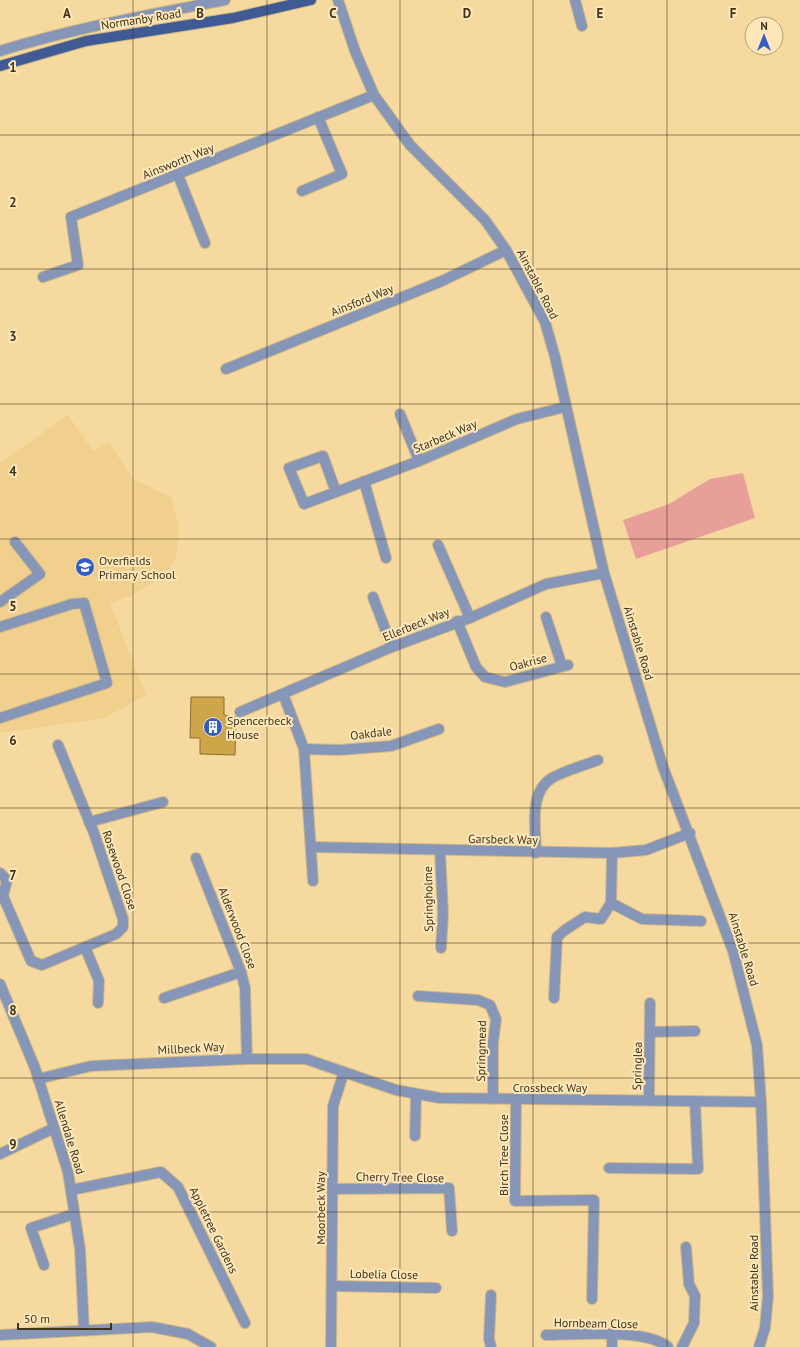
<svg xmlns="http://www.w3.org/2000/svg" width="800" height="1347" font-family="'PT Sans',sans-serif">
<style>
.built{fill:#f1d08e}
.green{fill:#e99f99}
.building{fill:#cfa54a;stroke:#896f37}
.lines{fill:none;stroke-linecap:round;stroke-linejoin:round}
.minor-casing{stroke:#d1b885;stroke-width:12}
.major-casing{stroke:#d1b885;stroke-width:12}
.minor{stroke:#8696b8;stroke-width:10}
.major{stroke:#3f5a95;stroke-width:10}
.grid{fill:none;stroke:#3e331b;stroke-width:1;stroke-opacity:0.55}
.labels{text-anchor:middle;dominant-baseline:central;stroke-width:4;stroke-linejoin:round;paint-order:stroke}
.street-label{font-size:12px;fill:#3e331b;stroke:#ffe7b9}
.poi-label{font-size:12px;fill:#3e331b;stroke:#ffe7b9;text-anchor:start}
.grid-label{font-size:13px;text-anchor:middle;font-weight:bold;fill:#3e331b;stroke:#ffe7b9;stroke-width:4;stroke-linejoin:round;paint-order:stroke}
</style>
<rect width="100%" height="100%" fill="#f6d99f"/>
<path class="built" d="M 68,415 L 93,451 L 109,443 L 133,479 L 171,497 L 179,527 L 176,559 L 164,575 L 131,596 L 110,603 L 146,695 L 104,718 L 0,733 L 0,463 Z"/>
<path class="green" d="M 743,473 L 755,518 L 636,559 L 623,520 L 669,504 L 710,479 Z"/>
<path class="building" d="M 191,697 L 224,697 L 224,715 L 236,717 L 235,755 L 200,754 L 200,738 L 190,738 Z"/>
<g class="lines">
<defs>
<g id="minor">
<path d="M 338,0 L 355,51 L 374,95 L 410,145 L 485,220 L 506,250 L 545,322 L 555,357 L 604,573 L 663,767 L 733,951 L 757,1045 L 761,1102 L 768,1296 L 765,1328 L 759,1347"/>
<path d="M 575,0 L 582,26"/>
<path d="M 0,51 C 74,28 149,15 225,0"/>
<path d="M 178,175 L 205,243"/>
<path d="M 302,191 L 342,174 L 318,117"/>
<path d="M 43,277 L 78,265 L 71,217 L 374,95"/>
<path d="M 226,369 L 442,281 L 506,250"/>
<path d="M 400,414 L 419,461"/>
<path d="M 364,481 L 386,558"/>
<path d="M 336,492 L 323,456 L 289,468 L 304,504 L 419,461 L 517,419 L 565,407"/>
<path d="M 438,545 L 470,618"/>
<path d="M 373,597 L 392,647"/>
<path d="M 0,602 L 40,574 L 15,542"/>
<path d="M 546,617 L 562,666"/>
<path d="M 457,621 L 476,667 L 485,677 L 505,682 L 568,665"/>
<path d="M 0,627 L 72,604 L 84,603 L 107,683 L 0,718"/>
<path d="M 283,694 L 304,749 L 313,881"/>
<path d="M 240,712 L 392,647 L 470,618 L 546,584 L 604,573"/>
<path d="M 304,749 L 339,750 L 391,746 L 439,729"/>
<path d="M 89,822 L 163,802"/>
<path d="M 312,847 L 612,853 L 646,850 L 690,833"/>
<path d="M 440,850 L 443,914 L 441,948"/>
<path d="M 536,853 C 536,830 528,792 552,778 C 566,770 583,766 598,760"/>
<path d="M 196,858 L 241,972 L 245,988 L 247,1059"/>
<path d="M 0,873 L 7,880 L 3,896"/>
<path d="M 0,898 L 3,896 L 31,961 L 42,965 L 116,934 L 123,927 L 123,919 L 94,833 L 58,745"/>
<path d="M 611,903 L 612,853"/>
<path d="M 85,947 L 99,981 L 98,1003"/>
<path d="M 0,984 L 35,1068 L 68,1172 L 80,1249 L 84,1330"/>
<path d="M 418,996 L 478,1000 L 490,1005 L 496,1019 L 493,1043 L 493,1099"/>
<path d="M 164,998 L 241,972"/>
<path d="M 554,998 L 557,937 L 565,930 L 585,917 L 601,919 L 611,903 L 642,919 L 701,921"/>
<path d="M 651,1032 L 695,1031"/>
<path d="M 38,1079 L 91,1066 L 247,1059 L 306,1059 L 396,1090 L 440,1098 L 761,1102"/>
<path d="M 516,1100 L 515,1201 L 594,1200 L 592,1299"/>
<path d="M 649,1100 L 650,1003"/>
<path d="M 415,1136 L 416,1095"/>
<path d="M 0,1154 L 54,1128"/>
<path d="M 609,1168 L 698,1169 L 695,1101"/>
<path d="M 333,1189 L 449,1188 L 452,1231"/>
<path d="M 71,1190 L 161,1172 L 178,1187 L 245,1323"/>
<path d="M 44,1265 L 31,1228 L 74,1214"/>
<path d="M 332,1286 L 436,1288"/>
<path d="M 0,1335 L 152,1327 L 188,1334 L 211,1347"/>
<path d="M 546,1335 C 575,1335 647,1328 668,1347"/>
<path d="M 331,1347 L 333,1106 L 344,1072"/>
<path d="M 491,1347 L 489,1339 L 491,1295"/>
<path d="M 612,1347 L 612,1335"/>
<path d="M 682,1347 L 694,1323 L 695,1296 L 689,1284 L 686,1247"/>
</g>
<path id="major" d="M 0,66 L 86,41 L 233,18 L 311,0"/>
</defs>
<use href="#minor" class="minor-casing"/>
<use href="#major" class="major-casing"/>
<use href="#minor" class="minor"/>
<use href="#major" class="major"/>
</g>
<path class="grid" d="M 133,0 L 133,1347M 267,0 L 267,1347M 400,0 L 400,1347M 533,0 L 533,1347M 667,0 L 667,1347M 0,135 L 800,135M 0,269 L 800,269M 0,404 L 800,404M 0,539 L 800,539M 0,674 L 800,674M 0,808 L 800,808M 0,943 L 800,943M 0,1078 L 800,1078M 0,1212 L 800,1212"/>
<defs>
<symbol id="school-disc" viewBox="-11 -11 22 22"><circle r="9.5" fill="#2f5dcc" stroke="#ffe7b9"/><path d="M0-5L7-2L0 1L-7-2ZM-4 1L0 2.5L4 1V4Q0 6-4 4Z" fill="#fff"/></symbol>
<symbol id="building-disc" viewBox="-11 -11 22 22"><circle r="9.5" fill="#2f5dcc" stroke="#ffe7b9"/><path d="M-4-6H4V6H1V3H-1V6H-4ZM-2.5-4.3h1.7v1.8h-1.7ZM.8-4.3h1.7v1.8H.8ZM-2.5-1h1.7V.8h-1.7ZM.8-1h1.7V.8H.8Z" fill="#fff"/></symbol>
</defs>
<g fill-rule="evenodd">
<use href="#school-disc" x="74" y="556" width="22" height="22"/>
<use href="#building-disc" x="202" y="716" width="22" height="22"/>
</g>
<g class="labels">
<g class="street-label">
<text transform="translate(141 19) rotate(-9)">Normanby Road</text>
<text transform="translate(178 161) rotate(-22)">Ainsworth Way</text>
<text transform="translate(538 284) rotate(63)">Ainstable Road</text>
<text transform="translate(362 300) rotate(-22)">Ainsford Way</text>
<text transform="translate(445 436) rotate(-23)">Starbeck Way</text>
<text transform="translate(416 624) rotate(-22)">Ellerbeck Way</text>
<text transform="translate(639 643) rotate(73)">Ainstable Road</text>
<text transform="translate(528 662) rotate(-15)">Oakrise</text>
<text transform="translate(371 733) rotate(-7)">Oakdale</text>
<text transform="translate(503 839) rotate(1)">Garsbeck Way</text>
<text transform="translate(120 870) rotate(71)">Rosewood Close</text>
<text transform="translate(428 899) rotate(-91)">Springholme</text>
<text transform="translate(238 928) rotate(69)">Alderwood Close</text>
<text transform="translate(744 949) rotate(73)">Ainstable Road</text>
<text transform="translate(191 1048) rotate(-3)">Millbeck Way</text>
<text transform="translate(481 1051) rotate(-89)">Springmead</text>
<text transform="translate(637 1066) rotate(-89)">Springlea</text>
<text x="550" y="1087">Crossbeck Way</text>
<text transform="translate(70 1137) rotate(73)">Allendale Road</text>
<text transform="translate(503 1155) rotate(-90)">Birch Tree Close</text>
<text transform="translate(400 1177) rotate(1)">Cherry Tree Close</text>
<text transform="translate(320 1208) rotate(-90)">Moorbeck Way</text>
<text transform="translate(214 1230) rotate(64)">Appletree Gardens</text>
<text transform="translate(753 1273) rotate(-90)">Ainstable Road</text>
<text transform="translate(384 1274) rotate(1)">Lobelia Close</text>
<text transform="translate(596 1323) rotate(1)">Hornbeam Close</text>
</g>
<g class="poi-label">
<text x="99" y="560">Overfields<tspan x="99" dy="14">Primary School</tspan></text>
<text x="227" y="720">Spencerbeck<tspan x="227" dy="14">House</tspan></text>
</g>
</g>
<g class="grid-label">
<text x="67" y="18">A</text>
<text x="200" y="18">B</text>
<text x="333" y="18">C</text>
<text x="467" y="18">D</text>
<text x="600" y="18">E</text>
<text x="733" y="18">F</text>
<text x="13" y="72">1</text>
<text x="13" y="207">2</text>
<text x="13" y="341">3</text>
<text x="13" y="476">4</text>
<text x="13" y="611">5</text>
<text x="13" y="745">6</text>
<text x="13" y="880">7</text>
<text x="13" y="1015">8</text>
<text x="13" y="1149">9</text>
</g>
<g transform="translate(764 36)"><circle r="19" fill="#ffe7b9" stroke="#b29f7a"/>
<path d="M0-3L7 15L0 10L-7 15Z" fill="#2f5dcc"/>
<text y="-6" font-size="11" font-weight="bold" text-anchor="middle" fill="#3e331b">N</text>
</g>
<path d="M18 1323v6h93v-6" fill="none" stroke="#3e331b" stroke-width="2"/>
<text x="24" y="1323" font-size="12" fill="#3e331b" stroke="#ffe7b9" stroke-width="3" paint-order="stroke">50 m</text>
</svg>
